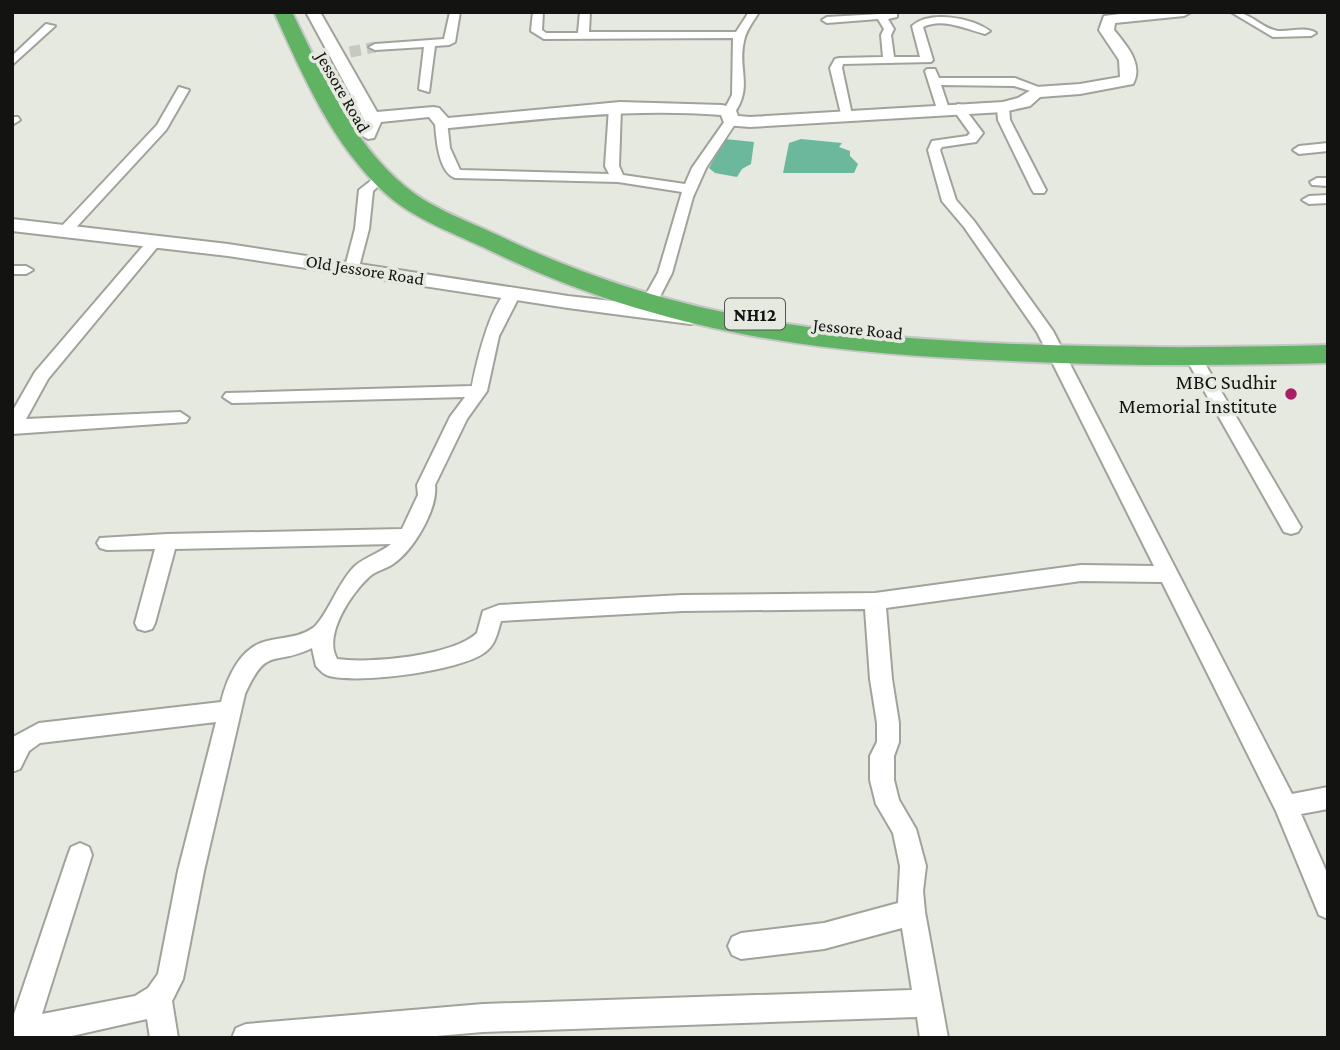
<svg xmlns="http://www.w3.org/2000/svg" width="1340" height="1050" font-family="'Crimson Pro',serif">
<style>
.water{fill:#6bb89d}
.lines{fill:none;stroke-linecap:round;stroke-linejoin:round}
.street-tunnel{stroke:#c6c9c1;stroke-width:11;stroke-dasharray:11 6;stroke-linecap:butt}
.street-casing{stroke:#a1a39b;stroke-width:4}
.secondary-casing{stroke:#a1a39b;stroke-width:4}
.highway-casing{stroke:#c6c7c6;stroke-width:4}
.street{fill:#fff;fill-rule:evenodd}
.secondary{fill:#fff;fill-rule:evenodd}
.highway{fill:#61b364;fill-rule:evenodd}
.poi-dot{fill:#a91f64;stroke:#e6e9e0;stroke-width:2.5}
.labels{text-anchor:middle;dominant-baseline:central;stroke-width:7;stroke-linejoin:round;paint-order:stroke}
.far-street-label{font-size:18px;fill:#131411;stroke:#e6e9e0}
.shield{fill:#e6e9e0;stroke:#52544f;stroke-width:2}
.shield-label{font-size:19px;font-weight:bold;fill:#131411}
.poi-label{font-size:21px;fill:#131411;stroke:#e6e9e0;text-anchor:end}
</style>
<rect width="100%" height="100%" fill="#e6e9e0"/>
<g class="water">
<path d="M 725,139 L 754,142 L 751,164 L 742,169 L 737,177 L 715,173 L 709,168 Z"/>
<path d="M 801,139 L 842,143 L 839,147 L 850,151 L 850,156 L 858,164 L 854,173 L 783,173 L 789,143 Z"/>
</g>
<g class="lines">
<path class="street-tunnel" d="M 350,52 L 375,47"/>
<defs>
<g id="street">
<path d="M 450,12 L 460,12 L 455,42 L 449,45 L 435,46 L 429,92 L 419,89 L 424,47 L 375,50 L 369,47 L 375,44 L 444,39 Z"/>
<path d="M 533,12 L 543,12 L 542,30 L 546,33 L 578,33 L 580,12 L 590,12 L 589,32 L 736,32 L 749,12 L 759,12 C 753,22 746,30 744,41 C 737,69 754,87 733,115 L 723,112 L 732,95 L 733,38 L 544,39 L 531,31 Z"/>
<path d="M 1231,12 C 1252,12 1260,28 1278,31 C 1290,32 1306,26 1316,33 L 1311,36 L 1273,37 Z"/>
<path d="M 897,13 L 897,17 L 888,19 L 894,29 L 891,35 L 894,57 L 920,57 L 912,26 C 930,10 972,18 990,31 L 985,34 C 966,29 942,17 923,27 L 933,60 L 931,62 L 843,64 L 842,68 L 852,115 L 850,118 L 842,118 L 830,68 L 835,59 L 839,58 L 883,57 L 881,35 L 884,29 L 878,19 L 827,23 L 822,20 L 827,17 Z"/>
<path d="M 46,24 L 55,26 L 12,65 L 12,56 Z"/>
<path d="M 927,69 L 935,69 L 939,78 L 1015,78 L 1049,91 L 1043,95 L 1014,86 L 941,85 L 949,109 L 943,113 L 937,109 L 925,71 Z"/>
<path d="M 179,87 L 189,90 L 166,130 L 70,234 L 60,234 L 60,228 L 157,125 Z"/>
<path d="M 1003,103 L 1009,107 L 1010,120 L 1046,190 L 1044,193 L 1034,193 L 1032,190 L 998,120 L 997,107 Z"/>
<path d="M 615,104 L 621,108 L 619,166 L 623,175 L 685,184 L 692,168 L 727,118 L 731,117 L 737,121 L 706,168 L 693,197 L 672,273 L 652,312 L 644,317 L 636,312 L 658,273 L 682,192 L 618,182 L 455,178 C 438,172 436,137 435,121 L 441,117 L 447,121 L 450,148 L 460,170 L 609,174 L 605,166 L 609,108 Z"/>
<path d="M 958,104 L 962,105 L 983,133 L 976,142 L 942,147 L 940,150 L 956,200 L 974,221 L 1053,331 L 1292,794 L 1328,787 L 1328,809 L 1301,814 L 1328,875 L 1328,919 L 1319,915 L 1276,811 L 1162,582 L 1081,581 L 886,608 L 892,679 L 899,723 L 899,742 L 894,756 L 894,780 L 899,800 L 916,829 L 926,866 L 923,891 L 925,912 L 948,1038 L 920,1038 L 917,1017 L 483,1032 L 413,1038 L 232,1038 L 236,1028 L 246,1024 L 483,1004 L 912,990 L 902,928 L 824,949 L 741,959 L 732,955 L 728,946 L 732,937 L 741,933 L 824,923 L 898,903 L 900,866 L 893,833 L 876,804 L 870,780 L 870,756 L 877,742 L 877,723 L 870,679 L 865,609 L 682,611 L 501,621 C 497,633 496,645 484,653 C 459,671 359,684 329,676 C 323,674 321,671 316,666 L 312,648 C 273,667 267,645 245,694 L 204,871 L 183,979 L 172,1001 L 178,1038 L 150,1038 L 147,1019 L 63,1038 L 12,1038 L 12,1020 L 68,855 L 71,847 L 80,843 L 89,847 L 92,855 L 42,1014 L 135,996 L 148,988 L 158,974 L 178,871 L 216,722 L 40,743 L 29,751 L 20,769 L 12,772 L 13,737 L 39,723 L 221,702 C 227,678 240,647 267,641 C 282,637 299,638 313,628 C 327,617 338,582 355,566 C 365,557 380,553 391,544 L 175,549 L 155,623 L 152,629 L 145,631 L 138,629 L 135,623 L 155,549 L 107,550 L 100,548 L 97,543 L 100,538 L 167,534 L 402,529 L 418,495 L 417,485 L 450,417 L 465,397 L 232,403 L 223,397 L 226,393 L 472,386 C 476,365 492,294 513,288 L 521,293 L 499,336 L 487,391 L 467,419 L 435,485 C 438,509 413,551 393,564 C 386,569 375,571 369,577 C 351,594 323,635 337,659 C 369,664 453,656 477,633 L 483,611 L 499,605 L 682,595 L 875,593 L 1081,565 L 1154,566 L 1037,332 L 964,227 L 942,201 L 928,150 L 932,141 L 967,136 L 970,133 L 952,108 Z"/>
<path d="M 12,117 L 18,117 L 20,120 L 12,125 Z"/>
<path d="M 1328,143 L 1328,151 L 1299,154 L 1293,150 L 1299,146 Z"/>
<path d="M 382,172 L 389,176 L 373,191 L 369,229 L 359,267 L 357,270 L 347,270 L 345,267 L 355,229 L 359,190 Z"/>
<path d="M 1317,178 L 1328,178 L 1328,186 L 1312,185 L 1310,182 Z"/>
<path d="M 1328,195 L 1328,203 L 1309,204 L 1302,200 L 1309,196 Z"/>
<path d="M 155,237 L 162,241 L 160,244 L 48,379 L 26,419 L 180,412 L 189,418 L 186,422 L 12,434 L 12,412 L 35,372 L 150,238 Z"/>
<path d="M 12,266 L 26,266 L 33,270 L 26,274 L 12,274 Z"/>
<path d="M 1193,352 L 1201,357 L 1298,522 L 1301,527 L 1298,532 L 1291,534 L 1284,532 L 1185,357 Z"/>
</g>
<g id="secondary">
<path d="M 306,12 L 320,12 L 377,112 L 433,107 L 439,108 L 448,118 L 620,102 L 722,105 L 735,108 L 738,116 L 750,117 L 1003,102 L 1018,98 L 1036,87 L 1080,84 L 1120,77 L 1119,60 L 1099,30 L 1104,16 L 1135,12 L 1191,12 L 1184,16 L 1115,23 L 1114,30 C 1126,45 1144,64 1133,84 L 1080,94 L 1040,97 L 1030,106 L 1003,112 L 750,127 L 725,125 L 721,115 C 630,108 540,119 449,128 L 437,127 L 429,117 L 381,122 L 374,138 L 368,139 L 359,134 L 365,121 Z"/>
<path d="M 12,219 L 228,244 L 568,296 L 690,310 L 698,312 L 701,317 L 698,322 L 690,324 L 568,308 L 228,256 L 12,231 Z"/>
</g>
<path id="highway" d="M 274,12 L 292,12 C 322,73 352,143 406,187 C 434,210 471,222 504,238 C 672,318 829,336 1013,344 C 1118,348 1223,348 1328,345 L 1328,363 C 1222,366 1117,366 1012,361 C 825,354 661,334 491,251 C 456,234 415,220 386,194 C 333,146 303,76 274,12 Z"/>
</defs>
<use href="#street" class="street-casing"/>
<use href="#secondary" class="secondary-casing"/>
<use href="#highway" class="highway-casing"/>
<use href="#street" class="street"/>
<use href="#secondary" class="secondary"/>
<use href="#highway" class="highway"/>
</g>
<circle class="poi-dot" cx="1291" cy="394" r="7"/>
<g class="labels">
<g class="far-street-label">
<text transform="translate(343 92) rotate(60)">Jessore Road</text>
<text transform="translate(365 270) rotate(9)">Old Jessore Road</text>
<text transform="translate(858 329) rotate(6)">Jessore Road</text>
</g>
<rect class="shield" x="725" y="298.5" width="60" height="31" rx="5"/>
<g class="shield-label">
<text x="755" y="314">NH12</text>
</g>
<g class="poi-label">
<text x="1277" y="382">MBC Sudhir<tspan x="1277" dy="24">Memorial Institute</tspan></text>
</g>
</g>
<rect width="1340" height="1050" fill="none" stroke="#131411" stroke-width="28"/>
</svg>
